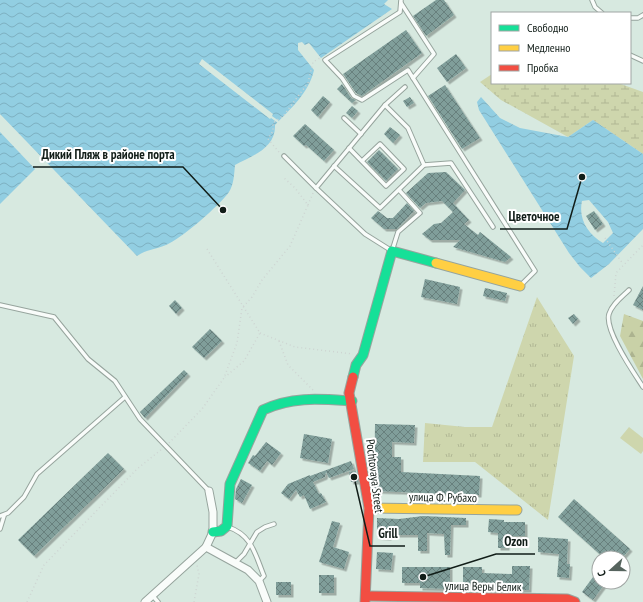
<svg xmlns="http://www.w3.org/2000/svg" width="643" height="602" font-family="'PT Sans Narrow',sans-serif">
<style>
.grass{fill:url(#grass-tufts)}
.forest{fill:url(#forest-firs)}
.wetland{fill:url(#wetland-marsh)}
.pitch{fill:#ced6ad}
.water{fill:url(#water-waves);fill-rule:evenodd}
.pier{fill:#d7e9e0}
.building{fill:url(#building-cross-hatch);filter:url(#shadow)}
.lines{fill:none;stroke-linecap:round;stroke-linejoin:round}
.lane-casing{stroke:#96a49d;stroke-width:5.5}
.street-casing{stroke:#96a49d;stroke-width:9}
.fast-casing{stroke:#96a49d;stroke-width:11}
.slow-casing{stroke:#96a49d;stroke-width:11}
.jam-casing{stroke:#96a49d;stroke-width:11}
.path{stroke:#ced5d2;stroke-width:1.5;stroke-dasharray:1 3;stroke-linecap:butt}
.lane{stroke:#f9fcfa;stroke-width:3.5}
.street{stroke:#f9fcfa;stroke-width:7}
.fast{stroke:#16e098;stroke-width:9}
.slow{stroke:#ffcf43;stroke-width:9}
.jam{stroke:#f24e42;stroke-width:9}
.labels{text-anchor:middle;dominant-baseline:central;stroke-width:4;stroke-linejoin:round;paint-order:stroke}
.street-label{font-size:12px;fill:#111d18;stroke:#fff}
.leader{fill:none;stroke:#111d18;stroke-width:1.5}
.callout-dot{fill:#111d18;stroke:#fff;stroke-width:1.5}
.callout-label{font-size:13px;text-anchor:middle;font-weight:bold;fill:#111d18;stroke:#fff;stroke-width:4;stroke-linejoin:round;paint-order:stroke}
</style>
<defs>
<pattern id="grass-tufts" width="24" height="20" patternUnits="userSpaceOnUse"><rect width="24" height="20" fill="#ced6ad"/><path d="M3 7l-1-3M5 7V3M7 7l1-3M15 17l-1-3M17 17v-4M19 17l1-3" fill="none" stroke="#b0b794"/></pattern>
<pattern id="forest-firs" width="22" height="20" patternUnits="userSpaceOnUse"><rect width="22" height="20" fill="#c9d1a7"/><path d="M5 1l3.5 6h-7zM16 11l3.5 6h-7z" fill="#acb38f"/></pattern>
<pattern id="wetland-marsh" width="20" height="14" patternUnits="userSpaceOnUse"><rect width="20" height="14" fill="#ced6ad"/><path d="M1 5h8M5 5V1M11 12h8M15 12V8" fill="none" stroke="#b0b794"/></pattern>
<pattern id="water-waves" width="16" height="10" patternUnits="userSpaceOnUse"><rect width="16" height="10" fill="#92cee2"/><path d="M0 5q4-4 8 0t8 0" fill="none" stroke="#7db0c1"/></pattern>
<pattern id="building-cross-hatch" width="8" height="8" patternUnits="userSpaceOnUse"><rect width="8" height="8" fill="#809e9a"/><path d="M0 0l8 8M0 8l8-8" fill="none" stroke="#67807d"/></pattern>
<filter id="shadow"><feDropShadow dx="2.5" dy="2.5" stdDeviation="0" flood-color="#0004"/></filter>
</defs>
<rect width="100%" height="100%" fill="#d7e9e0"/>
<path class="grass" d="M 537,297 L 574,356 L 548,520 L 475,462 L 423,462 L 425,423 L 465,427 L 492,427 Z"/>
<path class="forest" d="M 624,314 L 643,321 L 643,379 L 620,336 Z"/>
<path class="wetland" d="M 492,74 L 492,83 L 618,83 L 643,92 L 643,154 L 593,120 L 568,137 L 501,100 L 480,82 Z"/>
<path class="pitch" d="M 629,427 L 643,438 L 643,451 L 641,454 L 620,438 Z"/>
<g class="water">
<path d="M 0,0 L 388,0 L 384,4 L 392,9 L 321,58 L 309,43 L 305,45 L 302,42 L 298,43 L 298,50 L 314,70 C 309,93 290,109 275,125 C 276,148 252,156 235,165 C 234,175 234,184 229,192 C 220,205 181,239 166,245 C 155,250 147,249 137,256 L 0,114 Z"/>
<path d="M 481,97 L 500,118 L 520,128 L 568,137 L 593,120 L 643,154 L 643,229 L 609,264 L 591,278 L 580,267 L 569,253 L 479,110 L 477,102 ZM 589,200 L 608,222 L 613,233 L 603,243 C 588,234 578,219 582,201 Z"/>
<path d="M 0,132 L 35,169 L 0,204 Z"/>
</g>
<path class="pier" d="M 202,59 L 273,114 L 272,116 L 279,121 L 278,123 L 271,118 L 270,119 L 199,64 Z"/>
<g class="building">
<path d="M 436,0 L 444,0 L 454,15 L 426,36 L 413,16 Z"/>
<path d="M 406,30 L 422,53 L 362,96 L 356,93 L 343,74 Z"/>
<path d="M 456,54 L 466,68 L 447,82 L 437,68 Z"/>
<path d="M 342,84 L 351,98 L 356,100 L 352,103 L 337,89 Z"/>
<path d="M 445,85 L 480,138 L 462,149 L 428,96 Z"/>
<path d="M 323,96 L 330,102 L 318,117 L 311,110 Z"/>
<path d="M 410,97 L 414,103 L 407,107 L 403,101 Z"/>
<path d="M 352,106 L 358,111 L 352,118 L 346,113 Z"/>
<path d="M 305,124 L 334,150 L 324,161 L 306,145 L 304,146 L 293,136 Z"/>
<path d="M 390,127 L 400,135 L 393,143 L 384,134 Z"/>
<path d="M 379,150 L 398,169 L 386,181 L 367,162 Z"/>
<path d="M 446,172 L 465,190 L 453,203 L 469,220 L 464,224 L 478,235 L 480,232 L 511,257 L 505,262 L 453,247 L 460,240 L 430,240 L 422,234 L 434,224 L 441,223 L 453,212 L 442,201 L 426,203 L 420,208 L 406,193 L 428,173 Z"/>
<path d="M 407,203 L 414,211 L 397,229 L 384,229 L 371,218 L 378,211 L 387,218 L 393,218 Z"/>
<path d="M 594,211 L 603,224 L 595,230 L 586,216 Z"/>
<path d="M 425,279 L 460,287 L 457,304 L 421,297 Z"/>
<path d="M 643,286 L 643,310 L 633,305 Z"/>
<path d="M 485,288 L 507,293 L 505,301 L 483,296 Z"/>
<path d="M 175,300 L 182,308 L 176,314 L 169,306 Z"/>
<path d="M 574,314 L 578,319 L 573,324 L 568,318 Z"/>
<path d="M 210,329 L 222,341 L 204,358 L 192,347 Z"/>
<path d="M 184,370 L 188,374 L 145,418 L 140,412 Z"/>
<path d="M 375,424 L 415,425 L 414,443 L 392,442 L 392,457 L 401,457 L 401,472 L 480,476 L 479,495 L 374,491 Z"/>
<path d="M 304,434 L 332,439 L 328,463 L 300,458 Z"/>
<path d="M 266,442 L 281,453 L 272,465 L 267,461 L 260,471 L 248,463 L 253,455 L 255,456 Z"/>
<path d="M 108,453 L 124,469 L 34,556 L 18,540 Z"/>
<path d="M 351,461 L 354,469 L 329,478 L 326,472 L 325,477 L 313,482 L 319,494 L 321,493 L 326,502 L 310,509 L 304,495 L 300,497 L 296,490 L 289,499 L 281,493 L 288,484 L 310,475 L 310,476 Z"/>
<path d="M 356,471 L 358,482 L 351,482 L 349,472 Z"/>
<path d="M 241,479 L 252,485 L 242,503 L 235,499 L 236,489 Z"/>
<path d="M 574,499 L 630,549 L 622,558 L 604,558 L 558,517 Z"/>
<path d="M 423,516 L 466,518 L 466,525 L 451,525 L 450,555 L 445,555 L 444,534 L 427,533 L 427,551 L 418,551 L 418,535 L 389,535 L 389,538 L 377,537 L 377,518 L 399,519 Z"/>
<path d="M 489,519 L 504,520 L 504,522 L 525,522 L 525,536 L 508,536 L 507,548 L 498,548 L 498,533 L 488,532 Z"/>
<path d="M 332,521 L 340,523 L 333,547 L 349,552 L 344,569 L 319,562 Z"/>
<path d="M 538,537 L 568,539 L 567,564 L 570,564 L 569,578 L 557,577 L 559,554 L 538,552 Z"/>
<path d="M 377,552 L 393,553 L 391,570 L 376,569 Z"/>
<path d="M 512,566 L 530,566 L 529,590 L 488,590 L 488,584 L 463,584 L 463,567 L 482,567 L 482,573 L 512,574 Z"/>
<path d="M 402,567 L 450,567 L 450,589 L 420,588 L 420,583 L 402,583 Z"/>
<rect x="319" y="575" width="15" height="18"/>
<path d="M 593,577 L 604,585 L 593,600 L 582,592 Z"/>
<rect x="276" y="582" width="15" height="13"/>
</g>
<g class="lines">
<defs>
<g id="lane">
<path d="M 401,0 L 400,12 L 325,60 L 342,78 L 354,96 L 362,100 L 408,70 L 413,78"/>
<path d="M 592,0 L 595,7 L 602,13"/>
<path d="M 401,3 L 434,54 L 413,78 L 535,271 L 521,285"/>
<path d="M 630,18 L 638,18 L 643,15"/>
<path d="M 630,55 L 643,61"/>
<path d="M 385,105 L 408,128 L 424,165 L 451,163 L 493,227"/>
<path d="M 344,118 L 361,134"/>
<path d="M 349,148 L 386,186 L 404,169 L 380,144 L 362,161"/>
<path d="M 284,156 L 316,188"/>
<path d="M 334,166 L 380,208 L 424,165"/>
<path d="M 399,190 L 420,213 L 398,232 L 392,251 L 365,234 L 316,188 L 385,105 L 405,87"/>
<path d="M 629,290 C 622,297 612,304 609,314 C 604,330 634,373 643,387"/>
<path d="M 0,305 L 54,317 L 88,359 L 115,381 L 140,419 L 209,491"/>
<path d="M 0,516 L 8,513 L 24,497 L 37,474 L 125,397"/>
<path d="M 228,527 C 252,535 255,554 264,576 L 259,581"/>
<path d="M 0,529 L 4,516"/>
<path d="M 235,563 L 244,554 L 257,532 L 265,527 L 274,524"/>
<path d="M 152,595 L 158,602"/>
</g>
<g id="street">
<path d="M 206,547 L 248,570 L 259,581 L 267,602"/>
<path d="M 145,602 L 206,547 L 213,532 L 213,512 L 209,491"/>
</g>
<g id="fast">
<path d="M 353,377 L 356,365 L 363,355 L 392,251 L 436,263"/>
<path d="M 213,532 L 221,531 L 227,526 L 230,484 L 263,410 C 292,396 321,399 352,401"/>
</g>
<g id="slow">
<path d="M 436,263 L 520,286"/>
<path d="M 369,508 L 517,510"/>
</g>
<g id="jam">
<path d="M 353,377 L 349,393 L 369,508 L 365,602"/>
<path d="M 366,596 L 567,599 L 575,602"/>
</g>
</defs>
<use href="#lane" class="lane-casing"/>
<use href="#street" class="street-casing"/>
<use href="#fast" class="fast-casing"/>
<use href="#slow" class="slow-casing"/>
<use href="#jam" class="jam-casing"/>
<g class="path">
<path d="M 279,152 L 268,139 L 273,131 L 273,123 L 284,115 L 308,83 L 313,62 L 320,58"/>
<path d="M 308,205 L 313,193"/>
<path d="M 605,238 L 623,264"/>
<path d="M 207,249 L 260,333 L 244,361 L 225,377"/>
<path d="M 614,296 L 616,273 L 643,245"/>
<path d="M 260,333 L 295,347 L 353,354"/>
<path d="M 279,341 L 288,365 L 313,390"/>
<path d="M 169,443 L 202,409 L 224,378 L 237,343 L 242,308 L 252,297 L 262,280 L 290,246 L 308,205 L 295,188 L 283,177"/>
<path d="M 27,602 L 44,565 L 137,469 L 162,449"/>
<path d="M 194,602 L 199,574 L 197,565"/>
</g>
<use href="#lane" class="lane"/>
<use href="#street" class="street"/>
<use href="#fast" class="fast"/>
<use href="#slow" class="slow"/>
<use href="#jam" class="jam"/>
</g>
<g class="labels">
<g class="street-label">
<text transform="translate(375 476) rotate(83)">Pochtovaya Street</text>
<text transform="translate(443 497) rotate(1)">улица Ф. Рубахо</text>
<text transform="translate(483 586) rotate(1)">улица Веры Белик</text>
</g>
</g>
<path class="leader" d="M223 210L183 167H33M582 177L567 229H500M354 477L370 546H405M423 577L496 554H535"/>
<g class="callout-dot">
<circle cx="223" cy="210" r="4"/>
<circle cx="582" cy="177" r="4"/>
<circle cx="354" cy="477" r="4"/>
<circle cx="423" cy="577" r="4"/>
</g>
<g class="callout-label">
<text x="108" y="159">Дикий Пляж в районе порта</text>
<text x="534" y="221">Цветочное</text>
<text x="388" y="538">Grill</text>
<text x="516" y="546">Ozon</text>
</g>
<rect x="491" y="12" width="140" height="72" fill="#ffffff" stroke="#a0a5a3"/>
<rect x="499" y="25" width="20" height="6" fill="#16e098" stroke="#a0a5a3"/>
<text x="527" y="32" font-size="12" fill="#111d18">Свободно</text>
<rect x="499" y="45" width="20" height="6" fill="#ffcf43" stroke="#a0a5a3"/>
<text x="527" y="52" font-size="12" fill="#111d18">Медленно</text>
<rect x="499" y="65" width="20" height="6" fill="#f24e42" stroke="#a0a5a3"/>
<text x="527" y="72" font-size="12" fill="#111d18">Пробка</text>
<g transform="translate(611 570) rotate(249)"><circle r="19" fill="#ffffff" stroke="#a0a5a3"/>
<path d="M0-3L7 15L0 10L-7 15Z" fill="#56645e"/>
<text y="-6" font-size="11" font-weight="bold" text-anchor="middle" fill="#111d18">С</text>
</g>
</svg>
